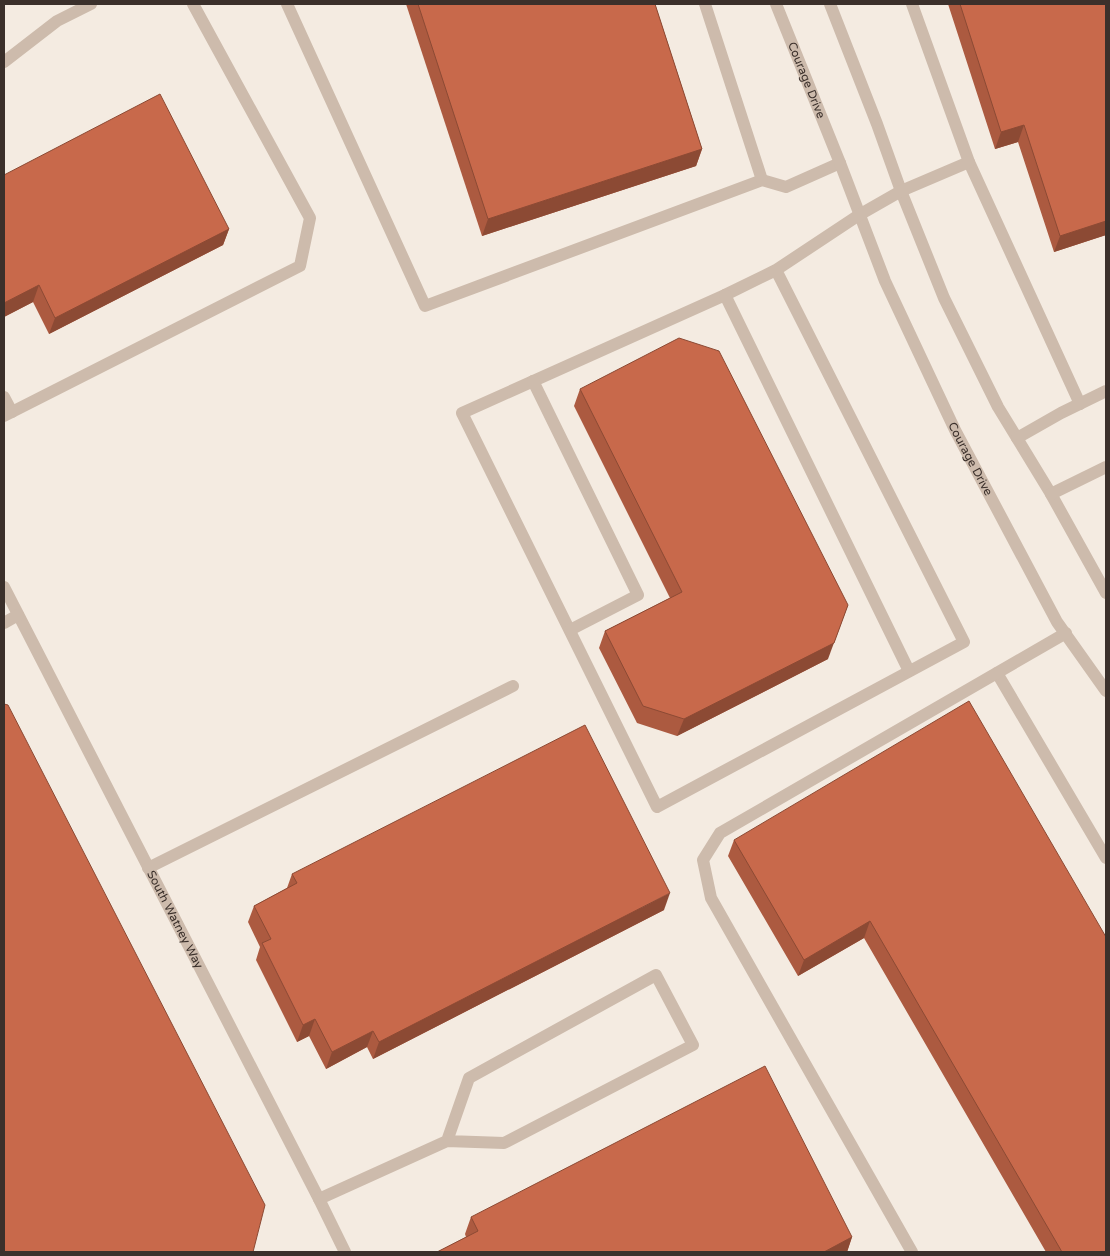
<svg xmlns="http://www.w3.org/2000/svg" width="1110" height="1256" font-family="'Varela Round',sans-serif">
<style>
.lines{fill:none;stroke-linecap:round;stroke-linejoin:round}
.minor{stroke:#cdbbac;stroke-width:12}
.wall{fill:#ac5a40}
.shaded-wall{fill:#8c4a34}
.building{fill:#c8694b;stroke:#8c4a34}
.labels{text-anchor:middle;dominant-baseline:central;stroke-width:5;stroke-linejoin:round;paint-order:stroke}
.street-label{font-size:12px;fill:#3b302b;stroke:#fbf5ee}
</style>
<rect width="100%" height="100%" fill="#f4ebe1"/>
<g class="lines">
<g class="minor">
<path d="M 287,4 L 425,306 L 762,180 L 786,187 L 840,163"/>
<path d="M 705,4 L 762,180"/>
<path id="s1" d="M 776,4 L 840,163 L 885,281 L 955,430 L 1057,622 L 1106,691"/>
<path d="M 830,4 L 877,124 L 901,191 L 944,298 L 998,407 L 1051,494 L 1106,593"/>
<path d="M 912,4 L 969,162 L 1080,404"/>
<path d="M 4,62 L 57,21 L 91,4"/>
<path d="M 776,270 L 725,295 L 462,413 L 657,807 L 964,642 L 776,270 L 859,215 L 901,191 L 969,162"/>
<path d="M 725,295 L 909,671"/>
<path d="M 533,381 L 638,595 L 570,630"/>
<path d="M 4,397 L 12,412"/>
<path d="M 4,416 L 300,266 L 310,218 L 193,4"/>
<path d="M 1017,438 L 1061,413 L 1106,391"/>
<path d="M 1051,494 L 1106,467"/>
<path id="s2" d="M 4,587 L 319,1199 L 345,1252"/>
<path d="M 4,623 L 18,615"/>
<path d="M 997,673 L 1106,858"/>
<path d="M 148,868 L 513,686"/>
<path d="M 319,1199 L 447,1141 L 469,1078 L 656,975 L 693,1045 L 504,1143 L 447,1141"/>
<path d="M 912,1252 L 711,898 L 703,860 L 720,833 L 1066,633"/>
</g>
</g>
<g class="wall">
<path d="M 406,4 L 655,4 L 702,149 L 696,166 L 482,236 Z"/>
<path d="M 948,4 L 1106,4 L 1106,235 L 1054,252 L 1018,142 L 995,149 Z"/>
<path d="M 4,175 L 229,229 L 223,245 L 49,334 L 33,302 L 4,317 Z"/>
<path d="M 580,389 L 828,659 L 677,736 L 637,723 L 599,648 L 605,631 L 670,598 L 574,406 Z"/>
<path d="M 734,840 L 1106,937 L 1106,1252 L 1046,1252 L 864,938 L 798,976 L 728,856 Z"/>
<path d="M 292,874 L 664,910 L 373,1059 L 367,1047 L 326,1069 L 309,1036 L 297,1042 L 256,960 L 260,947 L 248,922 L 254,906 L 287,888 Z"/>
<path d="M 471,1217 L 852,1237 L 847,1252 L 437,1252 L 466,1237 L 465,1234 Z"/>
</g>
<g class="shaded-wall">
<path d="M 1024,125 L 1018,142 L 995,149 L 1001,132 Z"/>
<path d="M 702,149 L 696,166 L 482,236 L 488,219 Z"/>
<path d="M 1106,221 L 1106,235 L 1054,252 L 1060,236 Z"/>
<path d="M 229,229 L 223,245 L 49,334 L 55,318 Z"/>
<path d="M 39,285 L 33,302 L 4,317 L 4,303 Z"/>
<path d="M 848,605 L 828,659 L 677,736 L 684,719 Z"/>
<path d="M 670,893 L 664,910 L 373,1059 L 379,1042 Z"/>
<path d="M 870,921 L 864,938 L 798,976 L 804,960 Z"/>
<path d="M 315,1019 L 309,1036 L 297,1042 L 303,1025 Z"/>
<path d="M 373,1031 L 367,1047 L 326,1069 L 332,1052 Z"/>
<path d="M 852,1237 L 847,1252 L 824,1252 Z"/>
</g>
<g class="building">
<path d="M 418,4 L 655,4 L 702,149 L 488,219 Z"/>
<path d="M 960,4 L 1106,4 L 1106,221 L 1060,236 L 1024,125 L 1001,132 Z"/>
<path d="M 160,94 L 229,229 L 55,318 L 39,285 L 4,303 L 4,175 Z"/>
<path d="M 679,338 L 719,351 L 848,605 L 834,643 L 684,719 L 643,706 L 605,631 L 682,592 L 580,389 Z"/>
<path d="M 969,701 L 1106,937 L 1106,1252 L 1062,1252 L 870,921 L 804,960 L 734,840 Z"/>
<path d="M 4,704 L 8,705 L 265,1205 L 253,1252 L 4,1252 Z"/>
<path d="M 585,725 L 670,893 L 379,1042 L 373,1031 L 332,1052 L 315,1019 L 303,1025 L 262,943 L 271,939 L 254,906 L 297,883 L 292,874 Z"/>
<path d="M 765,1066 L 852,1237 L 824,1252 L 437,1252 L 478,1231 L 471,1217 Z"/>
</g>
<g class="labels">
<g class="street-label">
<text stroke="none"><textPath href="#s1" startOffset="82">Courage Drive</textPath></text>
<text stroke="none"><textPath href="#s1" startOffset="495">Courage Drive</textPath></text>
<text stroke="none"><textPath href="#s2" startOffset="374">South Watney Way</textPath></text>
</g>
</g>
<rect width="1110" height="1256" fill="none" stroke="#3b302b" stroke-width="10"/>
</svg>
